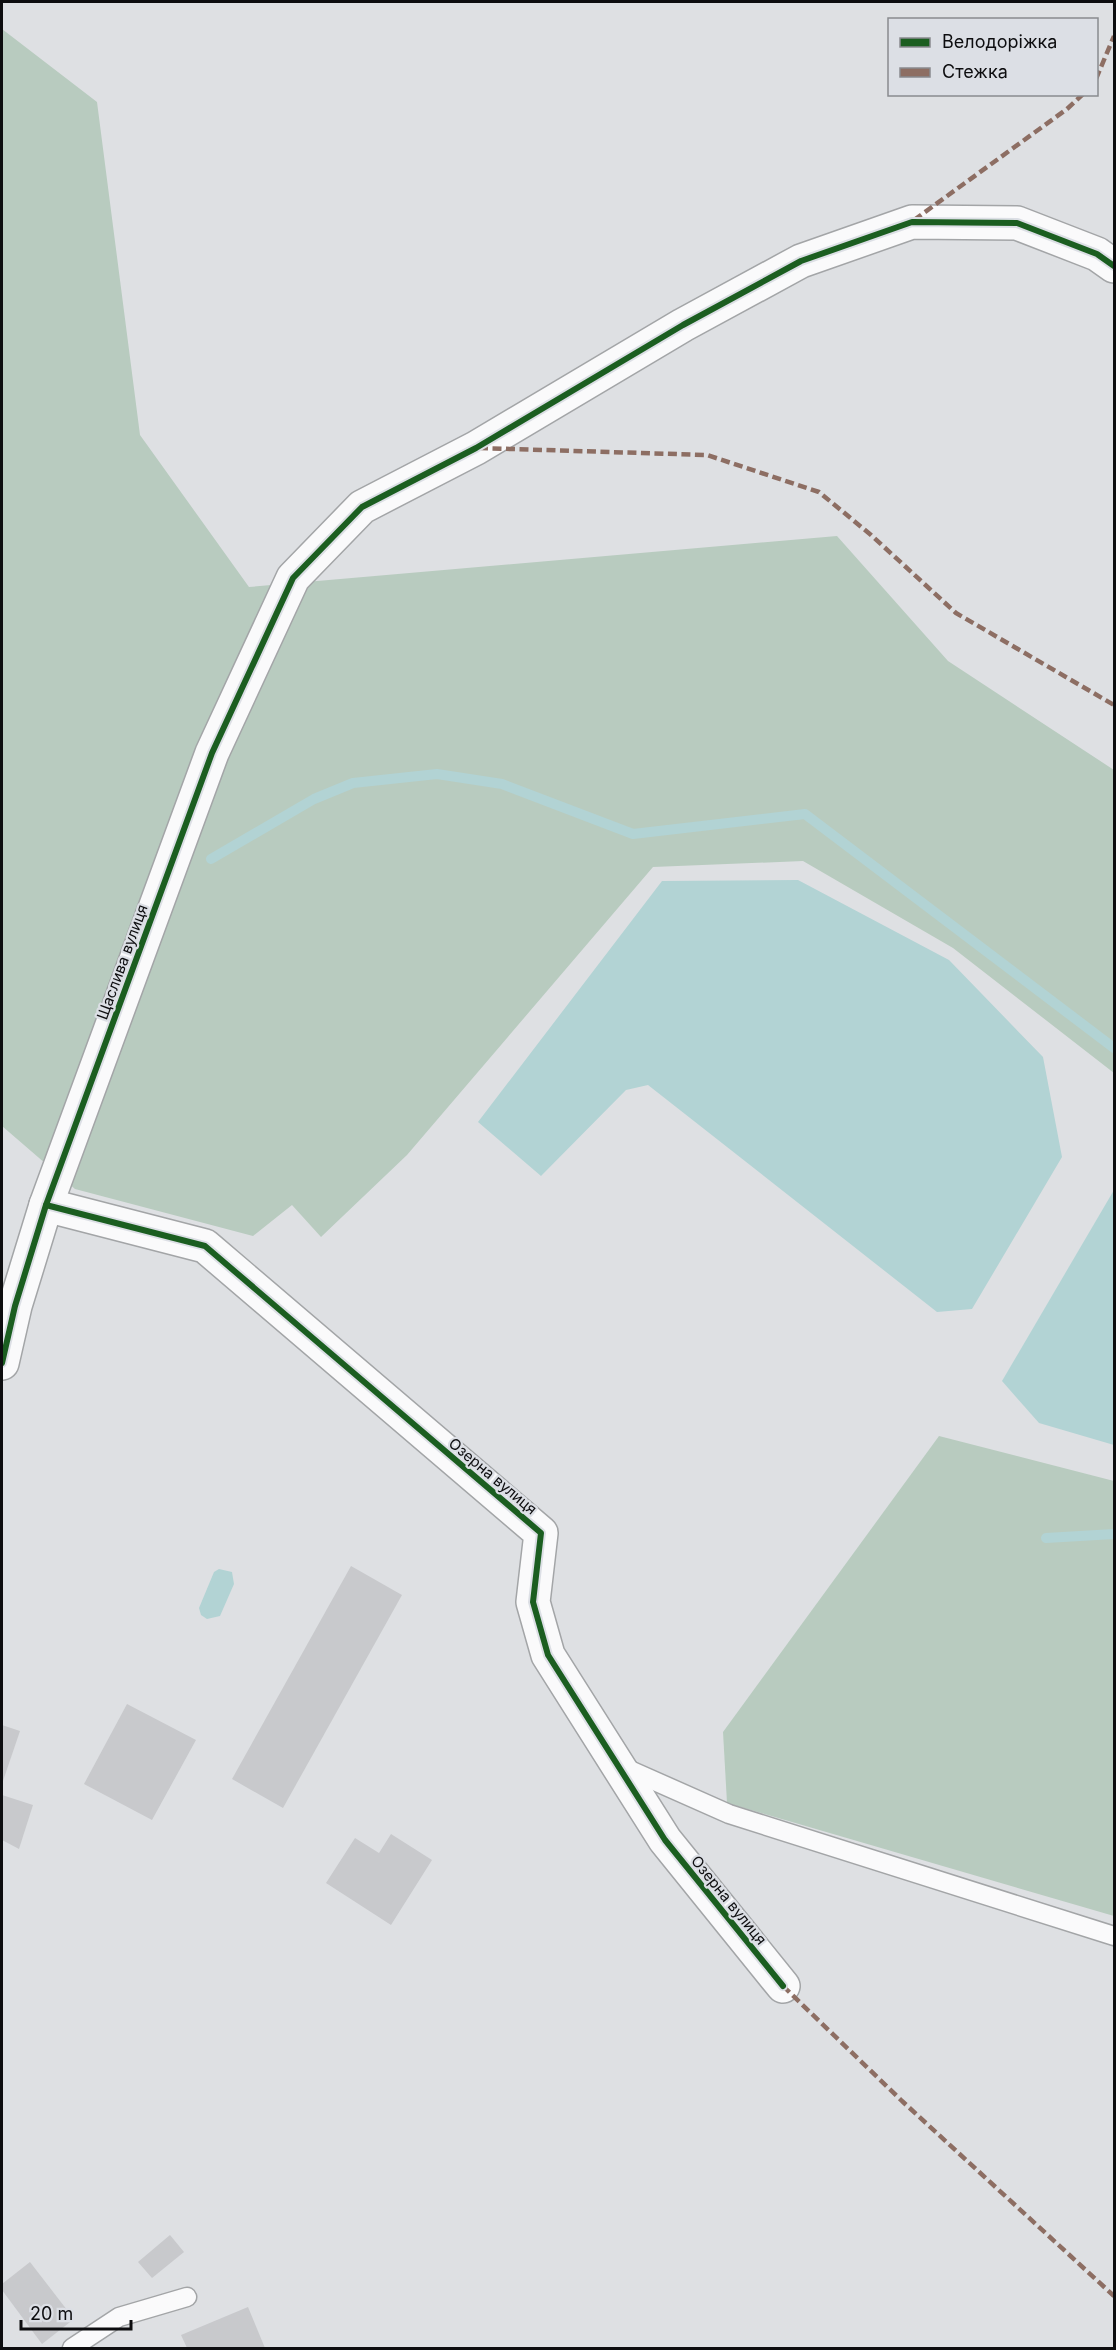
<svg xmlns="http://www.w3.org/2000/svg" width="1116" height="2350" font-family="Inter,sans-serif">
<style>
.forest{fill:#b8cbbf}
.water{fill:#b2d3d4}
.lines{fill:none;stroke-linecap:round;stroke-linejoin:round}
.stream{stroke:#b2d3d4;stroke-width:10}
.building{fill:#c8c9cc}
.lane-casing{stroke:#a3a5a7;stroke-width:21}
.street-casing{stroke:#a3a5a7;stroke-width:36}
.lane{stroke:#fafafb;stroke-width:18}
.street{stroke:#fafafb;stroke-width:33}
.quiet{stroke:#8d6e63;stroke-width:4.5;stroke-dasharray:9 4.5;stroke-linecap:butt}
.cycleway-casing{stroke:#dcdfe5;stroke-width:10}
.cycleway{stroke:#1b5e20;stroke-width:6}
.labels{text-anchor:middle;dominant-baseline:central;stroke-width:4.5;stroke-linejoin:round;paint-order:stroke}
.street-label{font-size:15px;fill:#0d0d0f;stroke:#dcdfe5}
</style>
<rect width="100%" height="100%" fill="#dee0e3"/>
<g class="forest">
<path d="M 2,29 L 97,102 L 140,435 L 249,587 L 837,536 L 948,661 L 1114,770 L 1114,1073 L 953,948 L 803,861 L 653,867 L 407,1155 L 321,1237 L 292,1205 L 253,1236 L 75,1189 L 2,1126 Z"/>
<path d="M 939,1436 L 1114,1481 L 1114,1916 L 727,1803 L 723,1732 Z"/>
</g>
<g class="water">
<path d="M 798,880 L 949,960 L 1043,1057 L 1062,1157 L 972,1309 L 937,1312 L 648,1085 L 626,1090 L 541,1176 L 478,1122 L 662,881 Z"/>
<path d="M 1114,1190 L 1114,1445 L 1039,1423 L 1002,1381 Z"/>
<path d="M 219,1569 L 232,1572 L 234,1584 L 220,1616 L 207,1619 L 201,1615 L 199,1608 L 214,1572 Z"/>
</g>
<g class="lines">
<g class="stream">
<path d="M 211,859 L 314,799 L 353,783 L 437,774 L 502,784 L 633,834 L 805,814 L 1114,1048"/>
<path d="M 1046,1538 L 1114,1534"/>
</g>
</g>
<g class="building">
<path d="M 351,1566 L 402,1595 L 283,1808 L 232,1779 Z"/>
<path d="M 127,1704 L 196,1740 L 152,1820 L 84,1784 Z"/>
<path d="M 2,1725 L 20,1731 L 2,1784 Z"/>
<path d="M 2,1795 L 33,1805 L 19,1849 L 2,1840 Z"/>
<path d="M 391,1834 L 432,1860 L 391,1925 L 326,1883 L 355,1838 L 379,1853 Z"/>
<path d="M 170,2235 L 184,2252 L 152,2278 L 138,2262 Z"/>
<path d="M 30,2262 L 74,2319 L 42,2344 L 2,2290 L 2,2284 Z"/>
<path d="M 248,2307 L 265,2348 L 187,2348 L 181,2335 Z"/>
</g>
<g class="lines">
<defs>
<g id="lane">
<path d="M 623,1767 L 729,1814 L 1114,1936"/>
<path d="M 72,2348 L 119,2317 L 187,2297"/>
</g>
<g id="street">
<path d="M 46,1205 L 205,1246 L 541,1533 L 533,1602 L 548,1655 L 665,1840 L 783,1986"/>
<path d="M 2,1363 L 15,1306 L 46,1205 L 212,753 L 293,578 L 362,507 L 476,448 L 683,325 L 801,261 L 912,222 L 1017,223 L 1097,254 L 1114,266"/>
</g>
</defs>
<use href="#lane" class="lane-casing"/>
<use href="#street" class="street-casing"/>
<use href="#lane" class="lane"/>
<use href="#street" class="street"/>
<g class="quiet">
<path d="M 1096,79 L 1114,36"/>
<path d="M 914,220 L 1067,109 L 1083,94"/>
<path d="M 479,448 L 707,455 L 819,492 L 871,535 L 956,613 L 1114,705"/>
<path d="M 783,1986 L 902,2101 L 1114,2296"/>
</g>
<defs>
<g id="cycleway">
<path d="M 46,1205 L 205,1246 L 541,1533 L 533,1602 L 548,1655 L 665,1840 L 783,1986"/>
<path d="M 2,1363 L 15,1306 L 46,1205 L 212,753 L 293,578 L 362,507 L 476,448 L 683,325 L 801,261 L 912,222 L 1017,223 L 1097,254 L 1114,266"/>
</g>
</defs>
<use href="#cycleway" class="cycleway-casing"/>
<use href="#cycleway" class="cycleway"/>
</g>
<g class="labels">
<g class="street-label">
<text transform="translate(122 962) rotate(-70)">Щаслива вулиця</text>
<text transform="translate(493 1476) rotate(40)">Озерна вулиця</text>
<text transform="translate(729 1900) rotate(51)">Озерна вулиця</text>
</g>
</g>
<rect width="1116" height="2350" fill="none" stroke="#0d0d0f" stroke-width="6"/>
<rect x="888" y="18" width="210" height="78" fill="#dcdfe5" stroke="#898b8f" stroke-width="1.5"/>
<rect x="900" y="38" width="30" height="9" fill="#1b5e20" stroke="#898b8f" stroke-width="1.5"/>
<text x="942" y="48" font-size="18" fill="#0d0d0f">Велодоріжка</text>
<rect x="900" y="68" width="30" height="9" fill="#8d6e63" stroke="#898b8f" stroke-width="1.5"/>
<text x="942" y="78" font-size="18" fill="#0d0d0f">Стежка</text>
<path d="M21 2320v9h110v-9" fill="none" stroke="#0d0d0f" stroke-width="3"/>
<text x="30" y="2320" font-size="18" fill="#0d0d0f" stroke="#dcdfe5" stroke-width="4.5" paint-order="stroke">20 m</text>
</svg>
